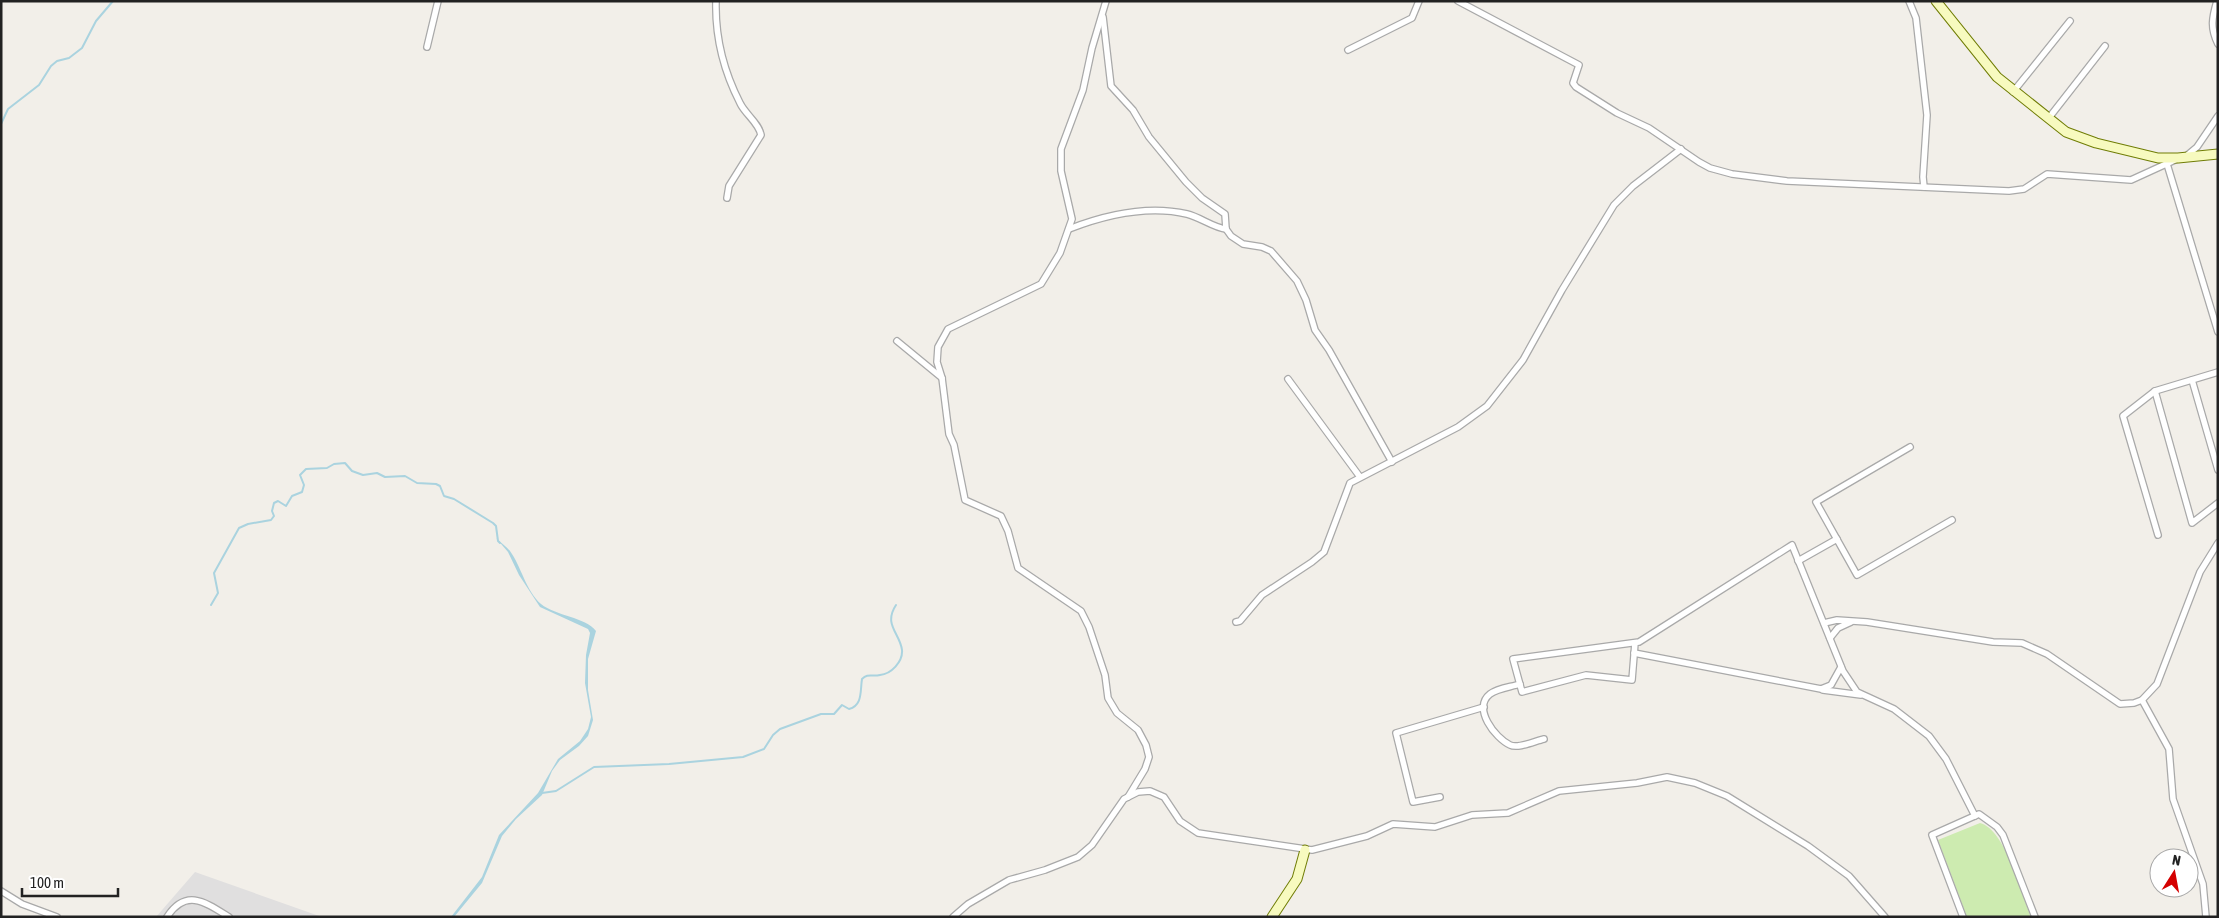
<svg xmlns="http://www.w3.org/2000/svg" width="2219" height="918" font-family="'Asap Condensed',sans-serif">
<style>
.residential{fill:#e0dfdf}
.grass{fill:#cdebb0}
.water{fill:#aad3df}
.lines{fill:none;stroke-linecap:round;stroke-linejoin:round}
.stream{stroke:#aad3df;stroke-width:2}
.street-casing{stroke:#a9a9a9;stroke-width:8}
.secondary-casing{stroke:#707d05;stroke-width:11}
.street{stroke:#fff;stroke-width:5.5}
.secondary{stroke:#f7fabf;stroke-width:9}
</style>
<rect width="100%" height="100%" fill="#f2efe9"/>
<path class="residential" d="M 195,872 L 322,917 L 156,917 Z"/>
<path class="grass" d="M 1980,823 C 2005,829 2022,894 2031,917 L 1967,917 L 1938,840 Z"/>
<path class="water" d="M 496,538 C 500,542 506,546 510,551 C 521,566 526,591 541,604 C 556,616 585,617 596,631 L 588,659 L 588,690 L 593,720 L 588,736 L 579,746 L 560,760 L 552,771 L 542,795 L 516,819 L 502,836 L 482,883 L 454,917 L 451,917 L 482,877 L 499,835 L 538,793 L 558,759 L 580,741 L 588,729 L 591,717 L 585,683 L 586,655 L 590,633 L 588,629 L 540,607 L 519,575 L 508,552 Z"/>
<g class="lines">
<g class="stream">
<path d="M 1,124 L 8,109 L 39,85 L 51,66 L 57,61 L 69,58 L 82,48 L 96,21 L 113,1"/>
<path d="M 211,605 L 218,593 L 214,573 L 239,528 L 248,524 L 271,520 L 274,516 L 272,511 L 274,503 L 278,501 L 286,506 L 292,496 L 302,492 L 304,485 L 300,475 L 306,469 L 327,468 L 334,464 L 345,463 L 352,471 L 363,475 L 377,473 L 385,477 L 405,476 L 417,483 L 436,484 L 440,486 L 444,496 L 454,499 L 493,523 L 496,526 L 498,541 L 500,543"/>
<path d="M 542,793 L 556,791 L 594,767 L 669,764 L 743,757 L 764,749 L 773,735 L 780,729 L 821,714 L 834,714 L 842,705 L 849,709 C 863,705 860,691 862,679 C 868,673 872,677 880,675 C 891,674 903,662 902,650 C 900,633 883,625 896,605"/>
</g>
<defs>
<g id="street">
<path d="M 716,1 C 715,38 723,70 740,103 C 745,114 759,123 761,135 L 729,186 L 727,198"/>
<path d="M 1106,1 L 1092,48 L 1083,90 L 1061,149 L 1061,171 L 1072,219 L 1060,253 L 1041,284 L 948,329 L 938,347 L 937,362 L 942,378 L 949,434 L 954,445 L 965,500 L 1001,516 L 1008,531 L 1018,568 L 1081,611 L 1089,627 L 1105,675 L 1108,698 L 1117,713 L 1138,730 L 1146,745 L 1149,757 L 1145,769 L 1128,797"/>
<path d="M 1458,1 L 1579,65 L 1573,83 L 1576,87 L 1617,113 L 1649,128 L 1699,162 L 1710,168 L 1732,174 L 1787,181 L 2009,191 L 2024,189 L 2047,174 L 2131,180 L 2177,159"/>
<path d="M 1909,1 L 1916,18 L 1927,115 L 1923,177 L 1924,187"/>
<path d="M 2217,1 C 2212,18 2210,28 2218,44"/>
<path d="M 1103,17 L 1111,86 L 1133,110 L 1149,137 L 1186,182 L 1202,198 L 1225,214 L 1226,229 L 1231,236 L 1243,244 L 1262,247 L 1271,251 L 1297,281 L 1306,300 L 1315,330 L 1329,350 L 1392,462"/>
<path d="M 427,47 L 438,1"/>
<path d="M 1348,50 L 1412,18 L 1419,1"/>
<path d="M 2013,92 L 2070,21"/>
<path d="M 2048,119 L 2105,46"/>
<path d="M 2185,157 L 2197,147 L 2218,116"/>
<path d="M 2167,164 L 2218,332"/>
<path d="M 1069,229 C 1105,215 1148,205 1187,214 C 1200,217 1214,228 1226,229"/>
<path d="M 897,341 L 942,378"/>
<path d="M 1288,379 L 1360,477"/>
<path d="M 2192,380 L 2218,470"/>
<path d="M 2155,391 L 2192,523 L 2218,503"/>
<path d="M 1910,447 L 1816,502 L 1857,575 L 1952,520"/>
<path d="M 2158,535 L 2123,416 L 2155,391 L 2218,372"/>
<path d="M 1798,561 L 1837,539"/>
<path d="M 1236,622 L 1240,621 L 1262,595 L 1312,562 L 1324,552 L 1350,483 L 1458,427 L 1487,406 L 1523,360 L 1562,290 L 1614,205 L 1633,186 L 1681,149"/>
<path d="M 1824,623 L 1837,620 L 1867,622 L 1993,642 L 2022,643 L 2047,654 L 2120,704 L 2134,703 L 2142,700 L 2157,684 L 2200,572 L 2218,543"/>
<path d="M 1830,638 L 1838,628 L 1851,622"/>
<path d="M 1635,643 L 1632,680 L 1586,675 L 1522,692 L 1513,659 L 1639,642 L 1792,545 L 1843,671 L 1857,692 L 1894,709 L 1929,736 L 1946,759 L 1975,816"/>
<path d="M 1634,653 L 1821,689 L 1831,685 L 1841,667"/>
<path d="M 1520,684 C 1511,687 1498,688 1490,694 C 1472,708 1495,738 1510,745 C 1518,749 1535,741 1544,739"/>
<path d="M 1823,690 L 1861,695"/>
<path d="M 2142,700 L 2169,749 L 2173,799 L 2203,884 L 2206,917"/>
<path d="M 1440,797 L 1413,802 L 1396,733 L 1484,707"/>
<path d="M 1,891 L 22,904 L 57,917"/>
<path d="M 167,917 C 186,888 205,902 229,917"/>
<path d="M 953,917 L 968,904 L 1009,880 L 1045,870 L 1078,857 L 1092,845 L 1124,799 L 1138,792 L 1150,791 L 1164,797 L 1180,821 L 1198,833 L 1312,850 L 1367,836 L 1393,824 L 1435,827 L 1472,815 L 1508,813 L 1559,791 L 1637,783 L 1667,777 L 1695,783 L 1727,796 L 1808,846 L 1849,876 L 1885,917"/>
<path d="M 1963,917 L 1932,835 L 1979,814 L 1997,827 L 2003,835 L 2035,917"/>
</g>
<g id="secondary">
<path d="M 1936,1 L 1997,77 L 2066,132 L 2096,143 L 2158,158 L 2178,158 L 2218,154"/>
<path d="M 1272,917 L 1297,879 L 1305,850"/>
</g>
</defs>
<use href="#street" class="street-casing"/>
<use href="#secondary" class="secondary-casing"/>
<use href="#street" class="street"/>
<use href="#secondary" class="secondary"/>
</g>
<rect width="2219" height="918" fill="none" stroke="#222222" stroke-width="5"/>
<g transform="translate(2174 873) rotate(11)"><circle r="24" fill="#ffffff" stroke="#a7a7a7"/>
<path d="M0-4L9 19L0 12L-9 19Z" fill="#d40000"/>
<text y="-8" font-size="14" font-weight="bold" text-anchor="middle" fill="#222222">N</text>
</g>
<path d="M22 888v8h96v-8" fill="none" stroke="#222222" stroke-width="2.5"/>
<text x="30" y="888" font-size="15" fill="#222222" stroke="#ffffff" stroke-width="4" paint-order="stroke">100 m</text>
</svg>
